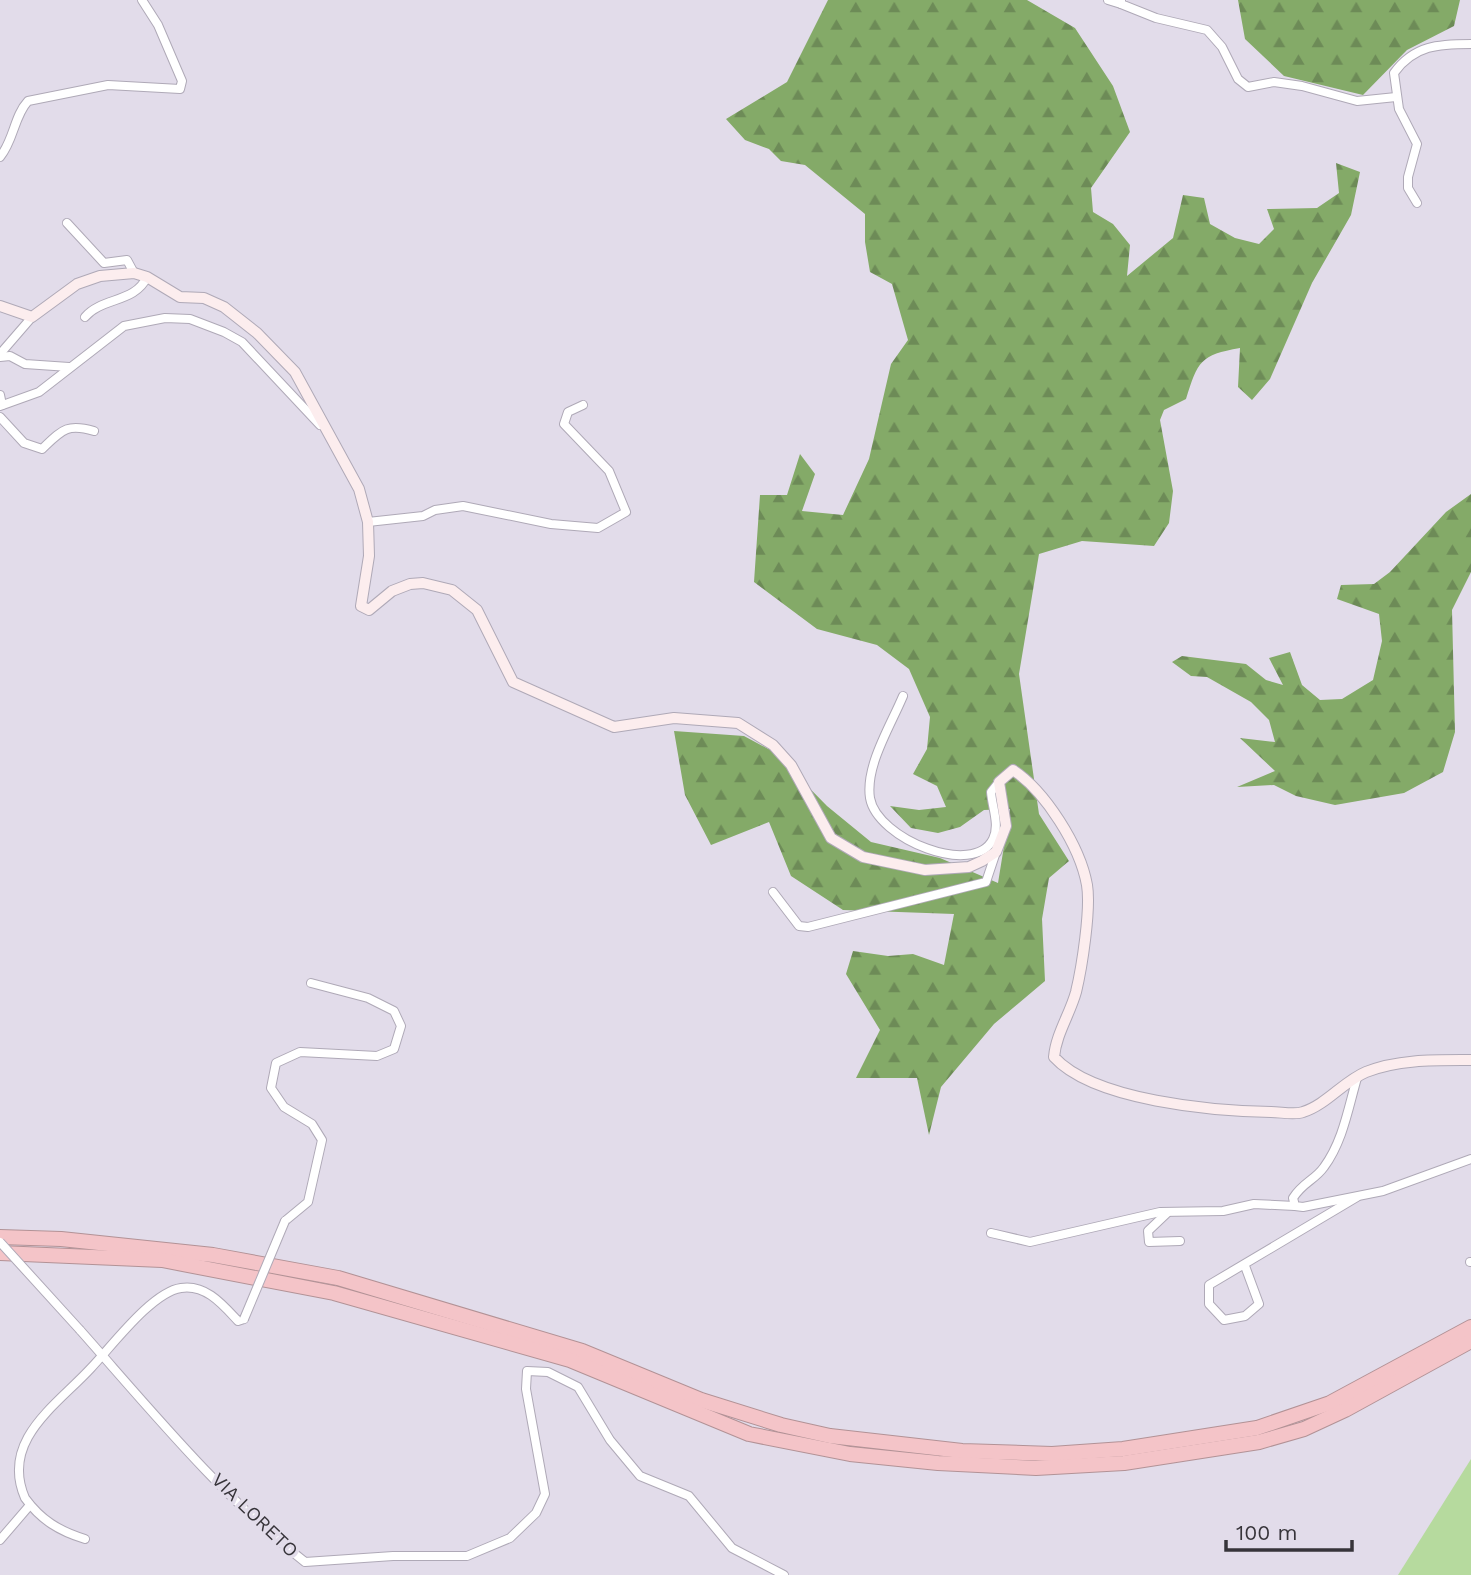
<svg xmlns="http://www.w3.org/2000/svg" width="1471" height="1575" font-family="'Work Sans',sans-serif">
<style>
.forest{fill:url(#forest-firs)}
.garden{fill:#b6da9e}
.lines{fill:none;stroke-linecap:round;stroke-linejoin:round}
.street-casing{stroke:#afa9b7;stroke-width:10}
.secondary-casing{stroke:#afa9b7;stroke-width:12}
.highway-casing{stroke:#b29296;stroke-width:16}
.street{stroke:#fff;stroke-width:8}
.secondary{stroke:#fcedee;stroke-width:10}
.highway{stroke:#f4c4c8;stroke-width:14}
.street-bridge-casing{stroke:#afa9b7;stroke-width:10;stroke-linecap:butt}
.street-bridge{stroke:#fff;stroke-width:8}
.labels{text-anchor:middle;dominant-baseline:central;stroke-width:7;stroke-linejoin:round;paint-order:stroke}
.street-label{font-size:19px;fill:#37343a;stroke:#e2dcea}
</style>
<defs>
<pattern id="forest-firs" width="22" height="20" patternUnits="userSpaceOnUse" patternTransform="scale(1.75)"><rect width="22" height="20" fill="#84aa68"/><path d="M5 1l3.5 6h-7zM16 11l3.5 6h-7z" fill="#6d8b57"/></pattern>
</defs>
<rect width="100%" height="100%" fill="#e2dcea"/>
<g class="forest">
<path d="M 828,0 L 1027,0 L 1075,28 L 1113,86 L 1130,132 L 1091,188 L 1093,212 L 1113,224 L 1130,245 L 1127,276 L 1173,238 L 1183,195 L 1204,198 L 1210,224 L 1235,238 L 1259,244 L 1274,229 L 1267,209 L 1317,208 L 1339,193 L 1336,163 L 1360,172 L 1351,215 L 1312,283 L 1270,379 L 1252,400 L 1238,387 L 1240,348 C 1200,355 1198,361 1186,399 L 1164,410 L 1160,420 L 1173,491 L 1169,523 L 1154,546 L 1082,541 L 1039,554 L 1019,674 L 1039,814 L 1069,861 L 1049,878 L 1042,919 L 1045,981 L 994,1024 L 941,1087 L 929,1135 L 917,1078 L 856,1078 L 880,1030 L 846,974 L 853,951 L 888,956 L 913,954 L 944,965 L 954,914 L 843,910 L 791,876 L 769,822 L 711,845 L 685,795 L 674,731 L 744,736 L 774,752 L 827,806 L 871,842 L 940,858 L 998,883 L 1010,809 L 984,810 L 960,827 L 938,833 L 911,828 L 890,806 L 919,810 L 946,807 L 937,786 L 913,774 L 927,749 L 930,717 L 909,669 L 877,645 L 817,629 L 754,582 L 760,495 L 787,495 L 800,454 L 815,474 L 802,511 L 843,515 L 869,459 L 891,364 L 908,340 L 892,284 L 870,272 L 865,242 L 865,214 L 805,165 L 781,161 L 769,149 L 745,140 L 726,119 L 787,82 Z"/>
<path d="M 1238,0 L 1460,0 L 1454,26 L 1407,50 L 1363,95 L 1284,76 L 1245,39 Z"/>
<path d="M 1471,494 L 1471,572 L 1452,610 L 1455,732 L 1443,772 L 1404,793 L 1335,805 L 1296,796 L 1274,785 L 1237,787 L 1275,771 L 1240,738 L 1275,742 L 1269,720 L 1251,702 L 1207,677 L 1191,676 L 1172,662 L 1182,656 L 1246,664 L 1266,680 L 1283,685 L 1269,658 L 1290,652 L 1302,685 L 1320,700 L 1342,699 L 1373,680 L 1382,641 L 1379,614 L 1337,599 L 1341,585 L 1374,584 L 1390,572 L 1446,512 Z"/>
</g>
<path class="garden" d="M 1471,1459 L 1471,1575 L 1398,1575 Z"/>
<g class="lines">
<defs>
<g id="street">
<path d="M 1108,0 L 1121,4"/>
<path d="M 1121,0 L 1121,4 L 1156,18 L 1207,30 L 1222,47 L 1238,79 L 1248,87 L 1274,82 L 1302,86 L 1357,101 L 1396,97"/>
<path d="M 0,157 C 14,140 14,116 28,101 L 108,85 L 180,89 L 182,81 L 158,25 L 142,0"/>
<path d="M 1417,203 L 1408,188 L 1408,177 L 1417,144 L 1399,109 L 1394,73 C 1414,45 1439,44 1471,44"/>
<path d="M 67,223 L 104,263 L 127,260 L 134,273"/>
<path d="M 85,317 C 102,297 135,303 147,277"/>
<path d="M 0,354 L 32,317"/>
<path d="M 0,357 L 10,356 L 25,364 L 69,367"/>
<path d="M 0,395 L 2,405"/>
<path d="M 0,406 L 39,392 L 124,326 L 165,318 L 190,319 L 224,332 L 242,342 L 320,425"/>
<path d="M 0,417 L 24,443 L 42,449 C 62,430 67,423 94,431"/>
<path d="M 368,522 L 423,516 L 435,510 L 463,506 L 551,524 L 598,528 L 626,512 L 609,471 L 564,424 L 568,412 L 583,405"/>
<path d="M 903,696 C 891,725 865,766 870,798 C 877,839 974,878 993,839 C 1000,825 992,807 991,792 L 999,782"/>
<path d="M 773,892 L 799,926 L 808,927 L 986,882 L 996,852"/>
<path d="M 1357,1078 C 1348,1109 1343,1141 1324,1167 C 1315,1180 1303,1182 1293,1198 L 1295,1206 L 1303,1207 L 1383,1191 L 1471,1159"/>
<path d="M 1167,1213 L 1148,1231 L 1149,1242 L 1180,1241"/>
<path d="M 285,1221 L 308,1202 L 322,1140 L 312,1124 L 284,1107 L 271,1088 L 276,1063 L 300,1052 L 377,1056 L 394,1049 L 401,1026 L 394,1011 L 368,998 L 311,983"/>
<path d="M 991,1233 L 1030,1242 L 1160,1212 L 1223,1211 L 1254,1204 L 1295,1206"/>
<path d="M 1470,1262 L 1471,1262"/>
<path d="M 1245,1266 L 1259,1304 L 1245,1316 L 1224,1320 L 1209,1304 L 1209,1285 L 1357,1197"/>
<path d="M 80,1330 C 150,1409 221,1496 305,1562 L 393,1556 L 467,1556 L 510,1538 L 536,1513 L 545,1494 L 526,1389 L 527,1371 L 548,1372 L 578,1387 L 610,1440 L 640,1476 L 689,1496 L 732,1548 L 784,1575"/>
<path d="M 85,1539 C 59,1531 41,1520 25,1498 C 0,1440 57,1405 91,1368 C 112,1346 152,1292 181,1288 C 206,1284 223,1305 238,1321 L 244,1319"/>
<path d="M 0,1540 L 30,1505"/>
</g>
<path id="secondary" d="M 0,306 L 32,317 L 77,284 L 100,276 L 134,273 L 147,277 L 180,297 L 204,298 L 224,307 L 257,333 L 295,372 L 359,489 L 368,522 L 369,556 L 361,606 L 369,610 L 392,591 L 410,584 L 423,583 L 452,590 L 477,610 L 513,682 L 614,727 L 674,718 L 738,723 L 773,745 L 791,765 L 831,838 L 863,857 L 925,870 L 969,867 L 982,861 L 996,852 L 1006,826 L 999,782 L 1013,770 C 1045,791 1080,846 1087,885 C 1091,909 1082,967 1076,992 C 1070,1014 1056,1034 1054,1057 C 1094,1101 1214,1111 1271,1112 C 1281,1112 1295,1115 1303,1112 C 1326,1105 1344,1081 1366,1072 C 1398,1059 1437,1060 1471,1060"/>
<g id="highway">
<path d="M 0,1237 L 61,1239 L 213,1255 L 338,1278 L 582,1351 L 701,1400 L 781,1425 L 830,1436 L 962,1451 L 1052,1454 L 1123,1449 L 1257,1428 L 1330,1403 L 1471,1327"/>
<path d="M 0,1253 L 162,1260 L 334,1293 L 570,1360 L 749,1434 L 850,1454 L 938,1463 L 1036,1468 L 1124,1463 L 1259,1442 L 1304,1429 L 1345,1410 L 1471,1341"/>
</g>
</defs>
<use href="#street" class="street-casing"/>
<use href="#secondary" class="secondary-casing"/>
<use href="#highway" class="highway-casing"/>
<use href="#street" class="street"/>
<use href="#secondary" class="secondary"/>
<use href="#highway" class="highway"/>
<defs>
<g id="street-bridge">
<path d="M 0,1242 L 80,1330"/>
<path d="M 244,1319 L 285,1221"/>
</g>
</defs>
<use href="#street-bridge" class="street-bridge-casing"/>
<use href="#street-bridge" class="street-bridge"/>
</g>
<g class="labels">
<g class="street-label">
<text transform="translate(255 1515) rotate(44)">VIA LORETO</text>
</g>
</g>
<path d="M1226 1540v10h126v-10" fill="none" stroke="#37343a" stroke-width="3.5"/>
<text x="1236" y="1540" font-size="21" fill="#37343a" stroke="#e2dcea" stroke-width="5" paint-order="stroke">100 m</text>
</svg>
